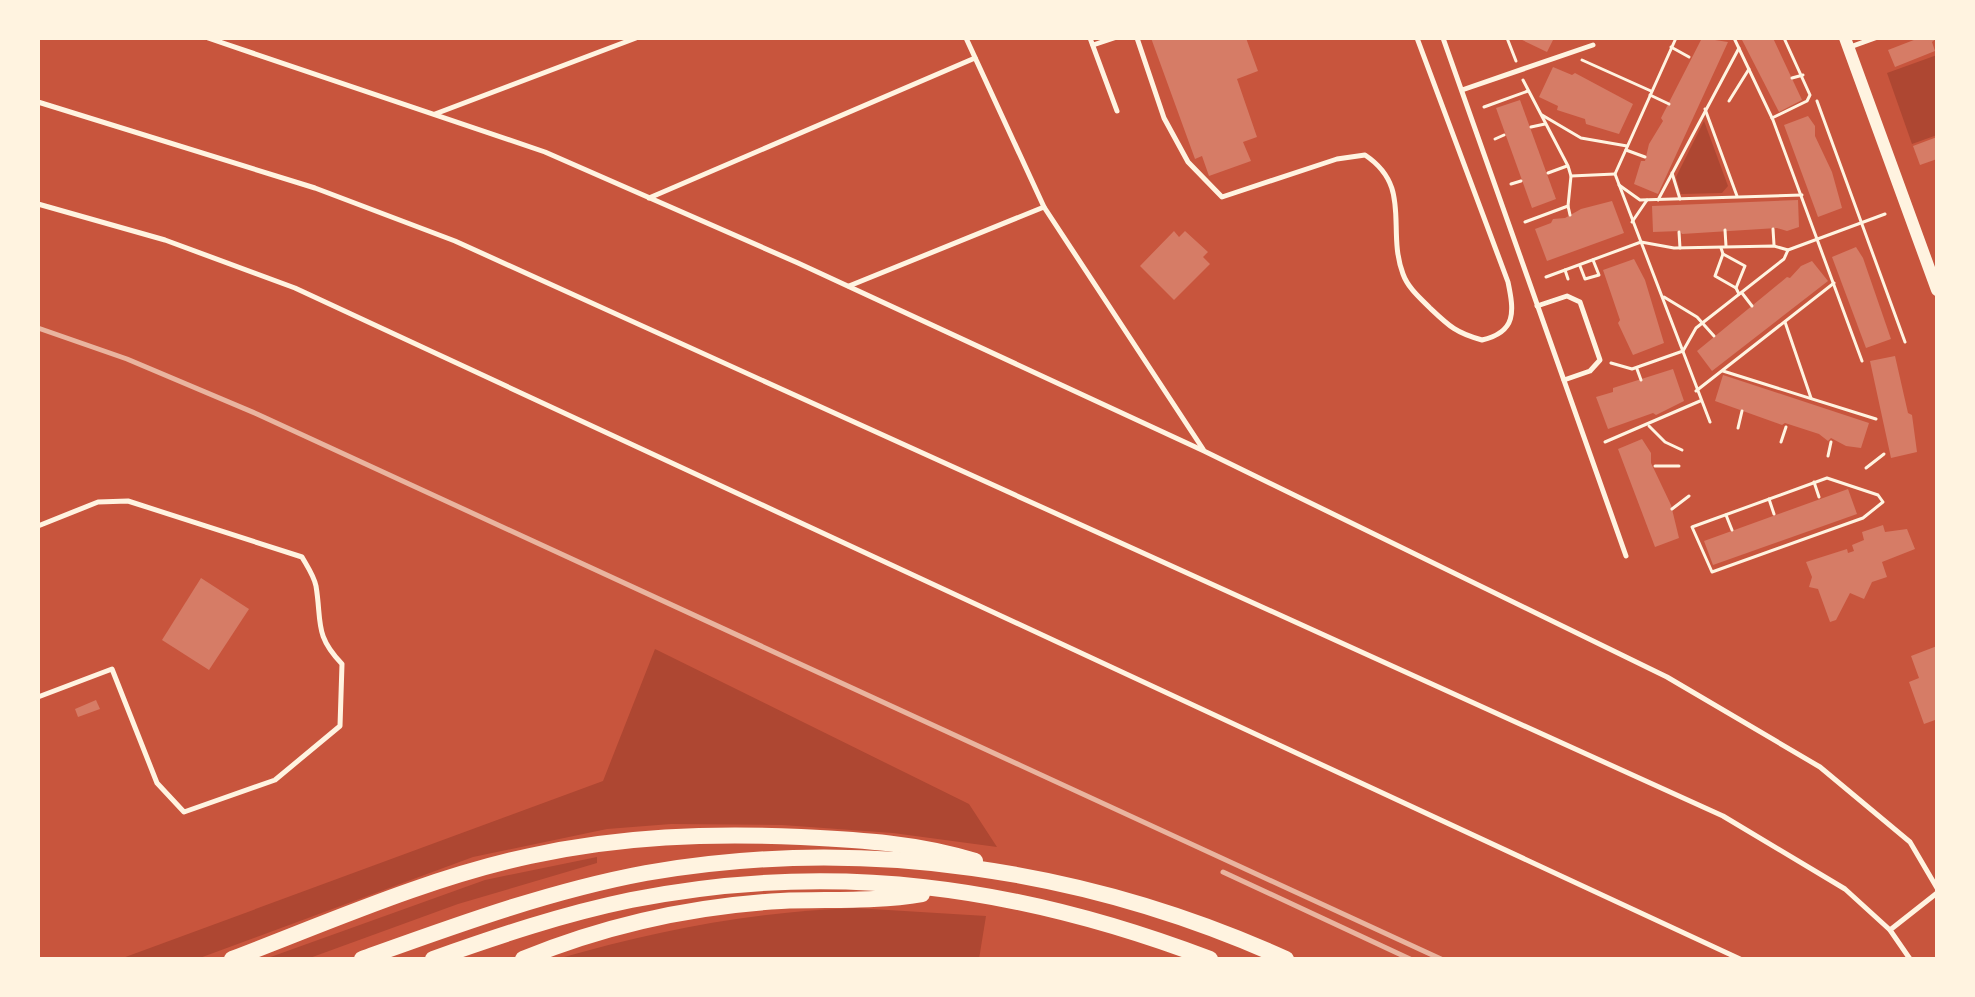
<svg xmlns="http://www.w3.org/2000/svg" width="1975" height="997" font-family="'Source Sans 3',sans-serif">
<style>
.green{fill:#ae4732}
.building{fill:#d67c66}
.lines{fill:none;stroke-linecap:round;stroke-linejoin:round}
.path{stroke:#fff3e0;stroke-width:3}
.service{stroke:#fff3e0;stroke-width:5}
.secondary{stroke:#fff3e0;stroke-width:12}
.motorway{stroke:#fff3e0;stroke-width:16}
.rail{stroke:#e9b49f;stroke-width:5}
</style>
<rect width="100%" height="100%" fill="#c8553d"/>
<g class="green">
<path d="M 1937,55 L 1937,135 L 1912,144 L 1887,73 Z"/>
<path d="M 1704,121 L 1728,186 L 1722,193 L 1681,194 L 1676,177 Z"/>
<path d="M 655,649 L 969,804 L 997,847 L 893,833 L 782,825 L 671,824 L 607,829 L 473,857 L 197,959 L 120,959 L 603,781 Z"/>
<path d="M 597,857 L 597,863 L 458,904 L 307,959 L 265,959 L 485,880 Z"/>
<path d="M 855,908 L 986,916 L 979,959 L 557,959 C 658,930 750,912 855,908 Z"/>
</g>
<g class="building">
<path d="M 1151,38 L 1246,38 L 1258,71 L 1237,79 L 1257,137 L 1243,142 L 1251,161 L 1209,176 L 1202,156 L 1195,159 Z"/>
<path d="M 1518,38 L 1554,38 L 1547,52 Z"/>
<path d="M 1702,38 L 1728,42 L 1658,194 L 1634,184 L 1641,161 L 1645,161 L 1649,144 L 1663,121 L 1661,118 Z"/>
<path d="M 1741,38 L 1773,38 L 1802,100 L 1779,112 Z"/>
<path d="M 1919,38 L 1937,38 L 1932,42 L 1935,51 L 1895,67 L 1888,50 Z"/>
<path d="M 1553,67 L 1572,75 L 1575,73 L 1633,104 L 1619,134 L 1586,124 L 1585,119 L 1557,110 L 1558,106 L 1539,97 Z"/>
<path d="M 1520,100 L 1556,199 L 1532,208 L 1496,108 Z"/>
<path d="M 1808,116 L 1815,126 L 1815,136 L 1832,172 L 1842,208 L 1818,217 L 1784,125 Z"/>
<path d="M 1937,137 L 1937,159 L 1920,165 L 1913,146 Z"/>
<path d="M 1798,200 L 1799,227 L 1787,231 L 1777,228 L 1682,234 L 1680,231 L 1653,232 L 1652,206 Z"/>
<path d="M 1612,201 L 1624,233 L 1547,261 L 1535,229 L 1551,223 L 1553,219 L 1565,218 L 1581,209 Z"/>
<path d="M 1174,231 L 1179,237 L 1185,231 L 1208,252 L 1203,257 L 1210,264 L 1174,300 L 1140,266 Z"/>
<path d="M 1856,247 L 1863,258 L 1891,339 L 1866,348 L 1832,257 Z"/>
<path d="M 1634,259 L 1645,280 L 1664,343 L 1633,355 L 1618,323 L 1620,320 L 1603,270 Z"/>
<path d="M 1812,261 L 1828,281 L 1712,371 L 1697,351 L 1787,277 L 1790,278 L 1801,266 Z"/>
<path d="M 1895,356 L 1908,413 L 1912,415 L 1917,452 L 1891,458 L 1870,361 Z"/>
<path d="M 1673,369 L 1684,401 L 1656,415 L 1653,413 L 1608,429 L 1596,397 L 1613,392 L 1613,388 Z"/>
<path d="M 1723,375 L 1869,423 L 1861,448 L 1846,446 L 1831,438 L 1828,441 L 1819,434 L 1785,423 L 1782,425 L 1715,401 Z"/>
<path d="M 1642,439 L 1651,453 L 1651,463 L 1671,505 L 1679,538 L 1655,547 L 1618,449 Z"/>
<path d="M 1848,489 L 1857,514 L 1713,565 L 1704,541 Z"/>
<path d="M 1883,525 L 1885,532 L 1907,529 L 1915,549 L 1882,562 L 1887,577 L 1872,582 L 1864,599 L 1850,593 L 1836,620 L 1830,622 L 1818,589 L 1809,587 L 1812,577 L 1806,562 L 1847,549 L 1848,553 L 1854,551 L 1852,545 L 1864,540 L 1862,532 Z"/>
<path d="M 201,578 L 249,609 L 209,670 L 162,640 Z"/>
<path d="M 1937,646 L 1937,726 L 1935,720 L 1924,724 L 1909,682 L 1919,678 L 1911,656 Z"/>
<path d="M 96,700 L 100,709 L 78,717 L 75,709 Z"/>
</g>
<g class="lines">
<g class="path">
<path d="M 1507,38 L 1516,61"/>
<path d="M 1676,38 L 1615,174 L 1710,422"/>
<path d="M 1734,38 L 1773,120 L 1862,361"/>
<path d="M 1671,47 L 1689,57"/>
<path d="M 1582,60 L 1651,91"/>
<path d="M 1792,78 L 1803,75"/>
<path d="M 1523,80 L 1568,166 L 1571,176 L 1568,206 L 1525,222"/>
<path d="M 1650,95 L 1669,104"/>
<path d="M 1729,101 L 1749,69"/>
<path d="M 1817,101 L 1905,342"/>
<path d="M 1484,107 L 1528,91"/>
<path d="M 1705,109 L 1737,196"/>
<path d="M 1542,115 L 1581,138 L 1627,146"/>
<path d="M 1772,118 L 1807,101 L 1810,95 L 1784,38"/>
<path d="M 1531,127 L 1545,124"/>
<path d="M 1495,139 L 1504,135"/>
<path d="M 1626,150 L 1645,157"/>
<path d="M 1548,173 L 1567,166"/>
<path d="M 1672,173 L 1680,199"/>
<path d="M 1571,176 L 1615,174"/>
<path d="M 1511,184 L 1521,181"/>
<path d="M 1619,185 L 1640,200 L 1802,195"/>
<path d="M 1658,200 L 1739,48"/>
<path d="M 1568,206 L 1570,215"/>
<path d="M 1632,222 L 1647,200"/>
<path d="M 1773,229 L 1774,245"/>
<path d="M 1725,230 L 1726,246"/>
<path d="M 1679,232 L 1680,248"/>
<path d="M 1721,248 L 1723,254 L 1715,276 L 1736,288"/>
<path d="M 1723,254 L 1745,266 L 1736,288 L 1739,294"/>
<path d="M 1580,266 L 1585,279 L 1599,275 L 1593,260"/>
<path d="M 1565,270 L 1568,279"/>
<path d="M 1546,277 L 1641,242 L 1674,248 L 1774,246 L 1788,250 L 1885,214"/>
<path d="M 1742,293 L 1752,306"/>
<path d="M 1664,297 L 1697,317 L 1714,336"/>
<path d="M 1785,322 L 1811,398"/>
<path d="M 1611,363 L 1632,369 L 1683,351 L 1696,328 L 1784,259 L 1788,250"/>
<path d="M 1637,369 L 1641,380"/>
<path d="M 1723,371 L 1876,419"/>
<path d="M 1696,391 L 1834,283"/>
<path d="M 1649,426 L 1665,442 L 1682,450"/>
<path d="M 1738,428 L 1742,411"/>
<path d="M 1605,442 L 1700,401"/>
<path d="M 1781,442 L 1786,427"/>
<path d="M 1828,456 L 1831,442"/>
<path d="M 1655,466 L 1679,466"/>
<path d="M 1866,468 L 1884,454"/>
<path d="M 1827,478 L 1878,495 L 1883,502 L 1863,518 L 1712,572 L 1692,527 Z"/>
<path d="M 1814,482 L 1819,497"/>
<path d="M 1769,499 L 1774,514"/>
<path d="M 1672,509 L 1689,496"/>
<path d="M 1726,515 L 1732,530"/>
</g>
<g class="service">
<path d="M 208,38 L 545,152 L 798,263 L 1204,451 L 1667,677 L 1820,767 L 1910,842 L 1937,888"/>
<path d="M 966,38 L 1044,207 L 1203,449"/>
<path d="M 1090,38 L 1117,111"/>
<path d="M 1137,38 L 1164,118 L 1188,162 L 1222,197 L 1337,159 L 1365,155 C 1413,187 1386,229 1403,274 C 1408,288 1420,298 1430,308 C 1449,326 1456,333 1482,340 C 1517,332 1514,311 1508,282 L 1417,38"/>
<path d="M 1443,38 L 1626,556"/>
<path d="M 1093,45 L 1114,38"/>
<path d="M 1850,47 L 1875,38"/>
<path d="M 1462,90 L 1593,45"/>
<path d="M 38,102 L 315,188 L 455,241 L 1723,816 L 1845,889 L 1890,930"/>
<path d="M 435,114 L 636,38"/>
<path d="M 649,198 L 975,58"/>
<path d="M 38,204 L 165,240 L 295,288 L 1740,959"/>
<path d="M 849,286 L 1044,207"/>
<path d="M 1537,306 L 1567,296 L 1580,302 L 1600,360 L 1590,371 L 1564,380"/>
<path d="M 38,526 L 98,502 L 128,501 L 302,557 C 307,566 314,576 316,586 C 322,622 314,635 342,664 L 340,726 L 275,780 L 184,812 L 157,783 L 112,669 L 38,697"/>
<path d="M 1910,959 L 1890,930 L 1937,893"/>
</g>
<path class="secondary" d="M 1845,38 L 1937,290"/>
<g class="motorway">
<path d="M 232,959 C 329,922 428,878 530,856 C 620,836 710,833 801,837 C 861,840 918,843 975,861"/>
<path d="M 362,959 C 454,926 549,891 646,873 C 863,835 1087,869 1286,959"/>
<path d="M 433,959 C 498,936 563,914 631,900 C 834,860 1018,886 1210,959"/>
<path d="M 523,959 C 604,926 693,906 781,901 C 828,899 875,902 922,894"/>
</g>
<g class="rail">
<path d="M 38,328 L 127,359 L 257,414 L 1441,959"/>
<path d="M 1223,872 L 1410,959"/>
</g>
</g>
<rect width="1975" height="997" fill="none" stroke="#fff3e0" stroke-width="80"/>
</svg>
